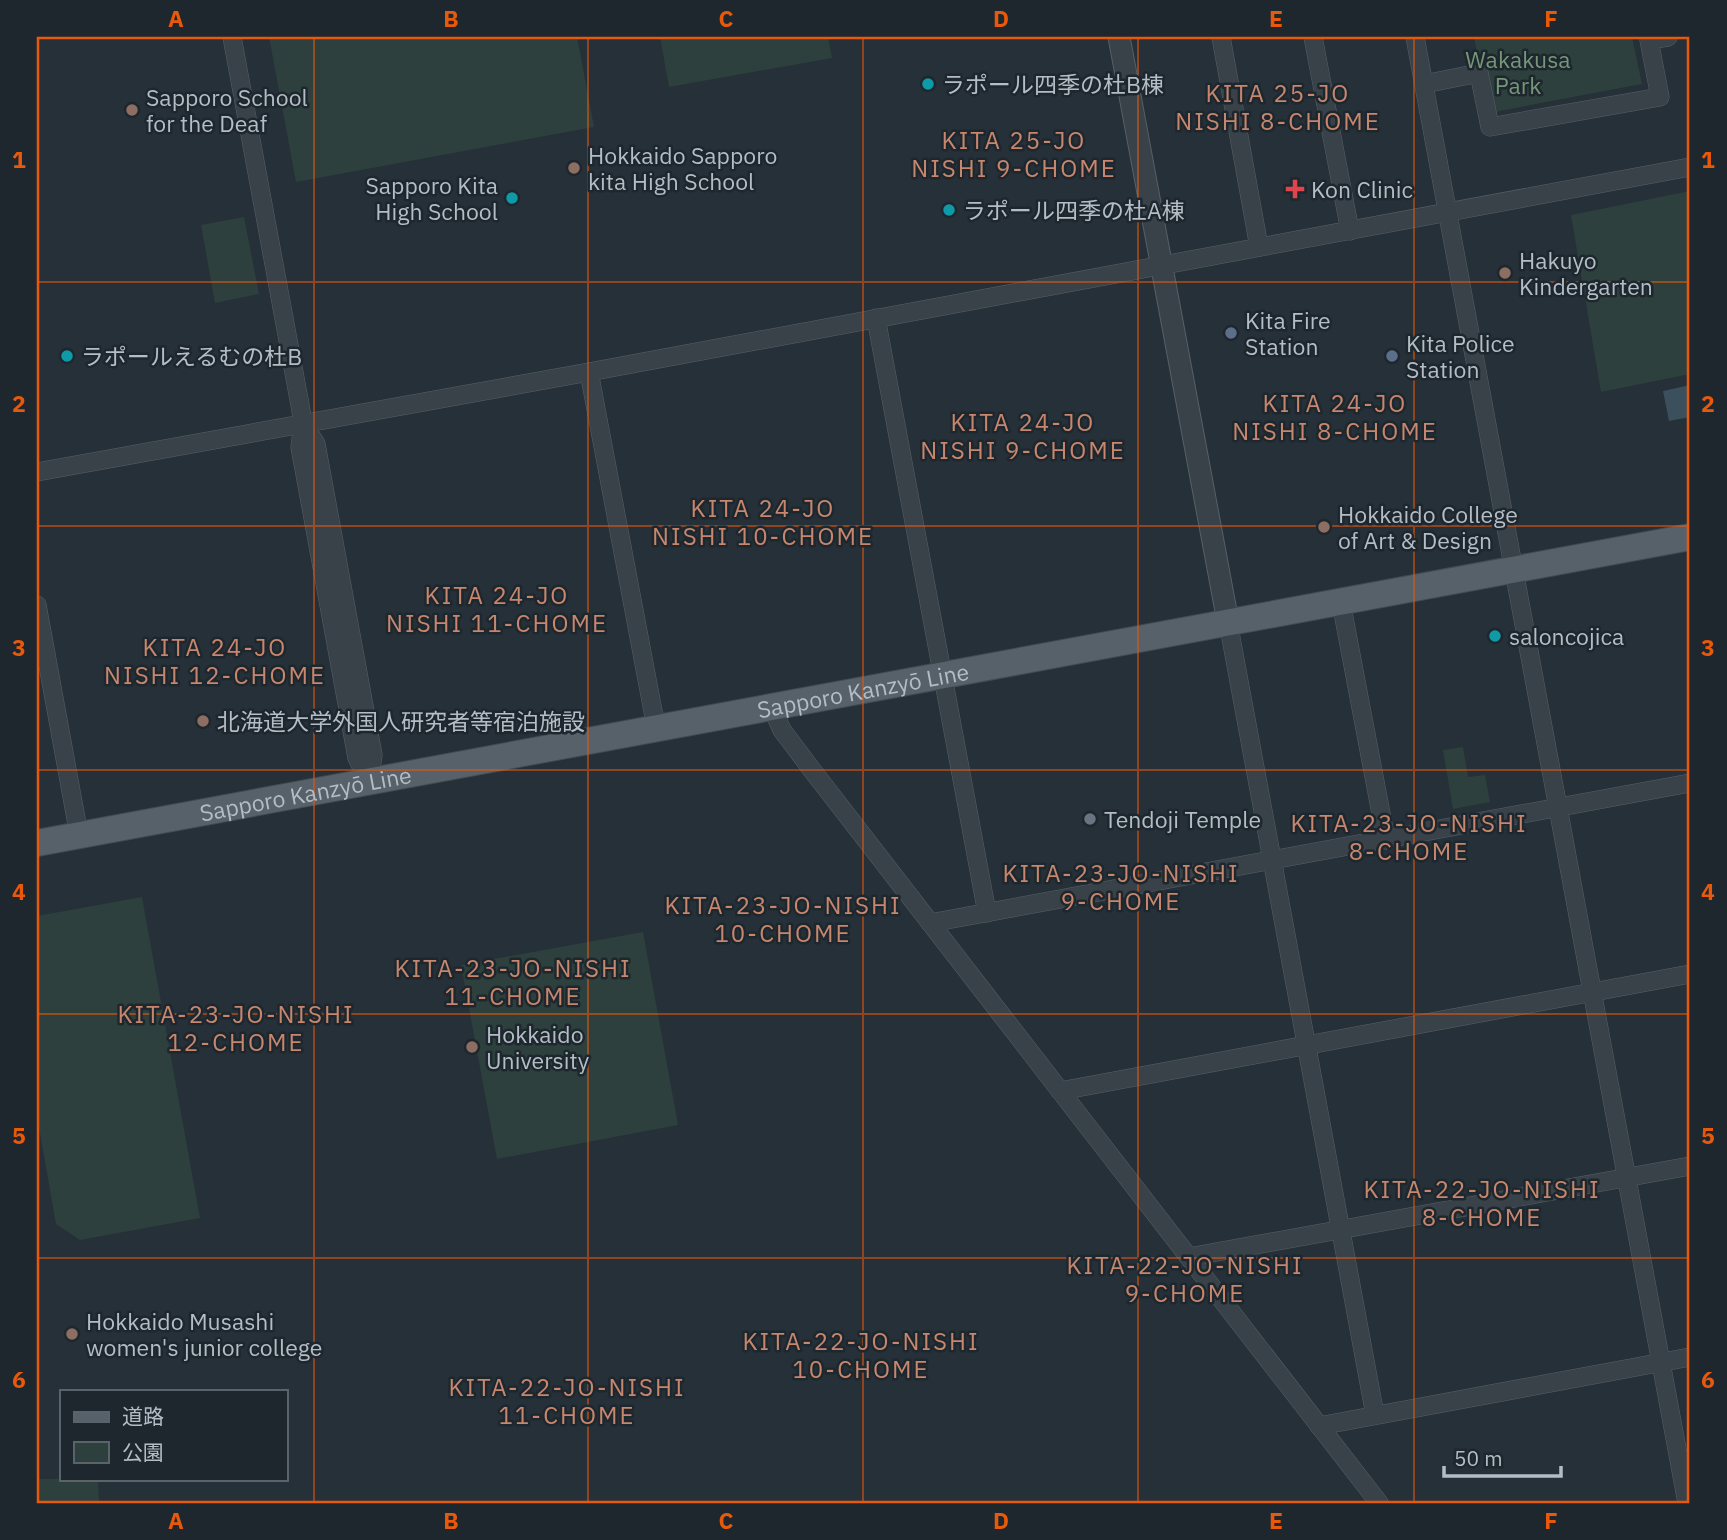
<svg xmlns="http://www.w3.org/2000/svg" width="1727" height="1540" font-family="'IBM Plex Sans','Noto Sans JP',sans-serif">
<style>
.green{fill:#2d403d}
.water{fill:#3b4f5d}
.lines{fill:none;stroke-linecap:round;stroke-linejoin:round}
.minor-casing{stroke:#576067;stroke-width:19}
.tertiary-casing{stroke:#576067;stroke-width:23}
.primary-casing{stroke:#424b52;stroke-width:28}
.minor{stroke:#394249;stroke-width:18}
.tertiary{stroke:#394249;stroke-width:21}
.primary{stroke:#576169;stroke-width:26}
.grid{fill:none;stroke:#e8590c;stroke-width:2;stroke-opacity:0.55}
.culture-dot{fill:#0f9aa8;stroke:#1e272e;stroke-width:2.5}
.education-dot{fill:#8d6e63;stroke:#1e272e;stroke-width:2.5}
.health-dot{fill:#e0444e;stroke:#1e272e;stroke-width:2.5}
.service-dot{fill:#5c6f8a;stroke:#1e272e;stroke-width:2.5}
.worship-dot{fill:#6b7280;stroke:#1e272e;stroke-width:2.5}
.labels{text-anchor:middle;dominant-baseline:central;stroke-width:5;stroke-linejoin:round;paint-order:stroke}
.park-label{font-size:23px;fill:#759778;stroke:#1e272e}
.poi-label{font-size:23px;fill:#b4bdc5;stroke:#1e272e;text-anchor:start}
.street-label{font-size:23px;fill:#b4bdc5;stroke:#1e272e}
.neighbourhood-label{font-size:24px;letter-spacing:2px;fill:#c6876e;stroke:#1e272e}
.neatline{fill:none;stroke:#e8590c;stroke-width:2.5}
.grid-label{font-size:23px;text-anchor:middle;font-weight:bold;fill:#e8590c}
</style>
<rect width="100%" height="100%" fill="#253038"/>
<g class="green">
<path d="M 269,37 L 577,37 L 594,127 L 296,182 Z"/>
<path d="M 660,37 L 828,37 L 832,58 L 669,87 Z"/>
<path d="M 1474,37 L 1632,37 L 1642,84 L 1489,113 Z"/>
<path d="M 1690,191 L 1690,374 L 1601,392 L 1571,215 Z"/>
<path d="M 244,217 L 259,294 L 215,303 L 201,225 Z"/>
<path d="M 1463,747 L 1468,777 L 1485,775 L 1490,802 L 1453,809 L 1443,750 Z"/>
<path d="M 142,897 L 200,1218 L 80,1240 L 56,1224 L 37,1116 L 37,916 Z"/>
<path d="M 643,932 L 678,1125 L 497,1159 L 461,965 Z"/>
<path d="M 37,1479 L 98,1479 L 99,1503 L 37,1503 Z"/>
</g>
<path class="water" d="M 1690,385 L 1690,417 L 1669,421 L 1663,391 Z"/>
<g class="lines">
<defs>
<g id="minor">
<path d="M 232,37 L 300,405 L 303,424 L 300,447 L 357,758 L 369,782"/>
<path d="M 1221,37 L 1259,247"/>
<path d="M 1313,37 L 1350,231"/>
<path d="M 1415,37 L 1687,1503"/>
<path d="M 1424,84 L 1479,73 L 1490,127 L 1660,97 L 1649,40 L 1668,37"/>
<path d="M 876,318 L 987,913"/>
<path d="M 589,372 L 656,727"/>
<path d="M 303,424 L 316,444 L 373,755 L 369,782"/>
<path d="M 37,472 L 589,372 L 1690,167"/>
<path d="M 1341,602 L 1386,840"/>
<path d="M 37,605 L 79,835"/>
<path d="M 1228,622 L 1375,1415"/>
<path d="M 771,706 L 782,730 L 812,770 L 1379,1503"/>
<path d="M 930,923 L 1690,783"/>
<path d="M 1060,1091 L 1690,974"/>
<path d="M 1189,1257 L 1690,1166"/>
<path d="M 1319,1426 L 1690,1357"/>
</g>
<path id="tertiary" d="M 1119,37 L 1228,622"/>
<g id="primary">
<path id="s1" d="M 37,843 L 1690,537"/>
</g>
</defs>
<use href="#minor" class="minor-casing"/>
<use href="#tertiary" class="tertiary-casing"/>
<use href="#primary" class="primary-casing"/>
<use href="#minor" class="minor"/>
<use href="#tertiary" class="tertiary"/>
<use href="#primary" class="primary"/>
</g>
<path class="grid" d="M 314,37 L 314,1503M 588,37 L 588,1503M 863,37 L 863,1503M 1138,37 L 1138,1503M 1414,37 L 1414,1503M 37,282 L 1690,282M 37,526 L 1690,526M 37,770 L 1690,770M 37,1014 L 1690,1014M 37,1258 L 1690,1258"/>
<g class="culture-dot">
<circle cx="928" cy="84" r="7"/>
<circle cx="512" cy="198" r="7"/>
<circle cx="949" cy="210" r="7"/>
<circle cx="67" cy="356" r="7"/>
<circle cx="1495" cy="636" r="7"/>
</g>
<g class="education-dot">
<circle cx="132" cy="110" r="7"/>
<circle cx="574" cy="168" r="7"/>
<circle cx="1505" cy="273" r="7"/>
<circle cx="1324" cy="527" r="7"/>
<circle cx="203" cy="721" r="7"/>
<circle cx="472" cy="1047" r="7"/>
<circle cx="72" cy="1334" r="7"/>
</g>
<path class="health-dot" d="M1291.5 178.5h7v7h7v7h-7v7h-7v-7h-7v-7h7z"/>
<g class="service-dot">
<circle cx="1231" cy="333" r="7"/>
<circle cx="1392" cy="356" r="7"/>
</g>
<circle class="worship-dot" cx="1090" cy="819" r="7"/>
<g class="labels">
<g class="park-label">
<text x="1518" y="59">Wakakusa<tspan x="1518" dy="26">Park</tspan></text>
</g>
<g class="poi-label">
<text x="942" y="84">ラポール四季の杜B棟</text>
<text x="146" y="97">Sapporo School<tspan x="146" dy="26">for the Deaf</tspan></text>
<text x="588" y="155">Hokkaido Sapporo<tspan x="588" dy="26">kita High School</tspan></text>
<text x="498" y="185" text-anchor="end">Sapporo Kita<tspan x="498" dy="26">High School</tspan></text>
<text x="1311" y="189">Kon Clinic</text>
<text x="963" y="210">ラポール四季の杜A棟</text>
<text x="1519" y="260">Hakuyo<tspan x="1519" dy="26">Kindergarten</tspan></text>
<text x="1245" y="320">Kita Fire<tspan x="1245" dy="26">Station</tspan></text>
<text x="1406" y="343">Kita Police<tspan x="1406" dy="26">Station</tspan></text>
<text x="81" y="356">ラポールえるむの杜B</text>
<text x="1338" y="514">Hokkaido College<tspan x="1338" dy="26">of Art &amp; Design</tspan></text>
<text x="1509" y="636">saloncojica</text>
<text x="217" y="721">北海道大学外国人研究者等宿泊施設</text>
<text x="1104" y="819">Tendoji Temple</text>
<text x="486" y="1034">Hokkaido<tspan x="486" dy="26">University</tspan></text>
<text x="86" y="1321">Hokkaido Musashi<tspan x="86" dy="26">women's junior college</tspan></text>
</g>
<g class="street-label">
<text stroke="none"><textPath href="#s1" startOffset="840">Sapporo Kanzyō Line</textPath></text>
<text stroke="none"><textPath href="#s1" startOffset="273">Sapporo Kanzyō Line</textPath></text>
</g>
<g class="neighbourhood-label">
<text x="1278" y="93">KITA 25-JO<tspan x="1278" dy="28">NISHI 8-CHOME</tspan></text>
<text x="1014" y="140">KITA 25-JO<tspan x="1014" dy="28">NISHI 9-CHOME</tspan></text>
<text x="1335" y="403">KITA 24-JO<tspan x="1335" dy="28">NISHI 8-CHOME</tspan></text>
<text x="1023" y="422">KITA 24-JO<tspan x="1023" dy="28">NISHI 9-CHOME</tspan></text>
<text x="763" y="508">KITA 24-JO<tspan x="763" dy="28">NISHI 10-CHOME</tspan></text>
<text x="497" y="595">KITA 24-JO<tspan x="497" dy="28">NISHI 11-CHOME</tspan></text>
<text x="215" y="647">KITA 24-JO<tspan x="215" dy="28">NISHI 12-CHOME</tspan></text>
<text x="1409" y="823">KITA-23-JO-NISHI<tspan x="1409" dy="28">8-CHOME</tspan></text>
<text x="1121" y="873">KITA-23-JO-NISHI<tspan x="1121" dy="28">9-CHOME</tspan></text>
<text x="783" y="905">KITA-23-JO-NISHI<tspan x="783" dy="28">10-CHOME</tspan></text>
<text x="513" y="968">KITA-23-JO-NISHI<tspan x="513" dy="28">11-CHOME</tspan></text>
<text x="236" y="1014">KITA-23-JO-NISHI<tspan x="236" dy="28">12-CHOME</tspan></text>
<text x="1482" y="1189">KITA-22-JO-NISHI<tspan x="1482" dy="28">8-CHOME</tspan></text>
<text x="1185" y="1265">KITA-22-JO-NISHI<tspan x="1185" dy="28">9-CHOME</tspan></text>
<text x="861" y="1341">KITA-22-JO-NISHI<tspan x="861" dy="28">10-CHOME</tspan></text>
<text x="567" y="1387">KITA-22-JO-NISHI<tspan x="567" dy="28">11-CHOME</tspan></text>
</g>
</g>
<rect width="1727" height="1540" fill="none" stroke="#1e272e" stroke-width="77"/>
<rect x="60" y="1390" width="228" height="91" fill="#1e272e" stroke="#5a636a" stroke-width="2"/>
<rect x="74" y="1412" width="35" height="10" fill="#576169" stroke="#5a636a" stroke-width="2"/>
<text x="122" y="1424" font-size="21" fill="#b4bdc5">道路</text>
<rect x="74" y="1442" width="35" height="21" fill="#2d403d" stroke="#5a636a" stroke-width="2"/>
<text x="122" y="1460" font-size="21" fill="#b4bdc5">公園</text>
<path d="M1444 1466v10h117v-10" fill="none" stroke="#b4bdc5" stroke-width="3.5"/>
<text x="1454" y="1466" font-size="21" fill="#b4bdc5" stroke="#1e272e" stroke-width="5" paint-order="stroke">50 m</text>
<rect x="38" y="38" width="1650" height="1464" class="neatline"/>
<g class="grid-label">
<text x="176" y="27">A</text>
<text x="451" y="27">B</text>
<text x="726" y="27">C</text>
<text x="1001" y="27">D</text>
<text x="1276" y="27">E</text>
<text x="1551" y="27">F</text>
<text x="19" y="168">1</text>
<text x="1708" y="168">1</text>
<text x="19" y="412">2</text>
<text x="1708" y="412">2</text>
<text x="19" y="656">3</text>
<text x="1708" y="656">3</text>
<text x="19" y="900">4</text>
<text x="1708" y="900">4</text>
<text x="19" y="1144">5</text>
<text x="1708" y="1144">5</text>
<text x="19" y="1388">6</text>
<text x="1708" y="1388">6</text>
<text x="176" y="1529">A</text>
<text x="451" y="1529">B</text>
<text x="726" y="1529">C</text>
<text x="1001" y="1529">D</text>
<text x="1276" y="1529">E</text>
<text x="1551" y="1529">F</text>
</g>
</svg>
